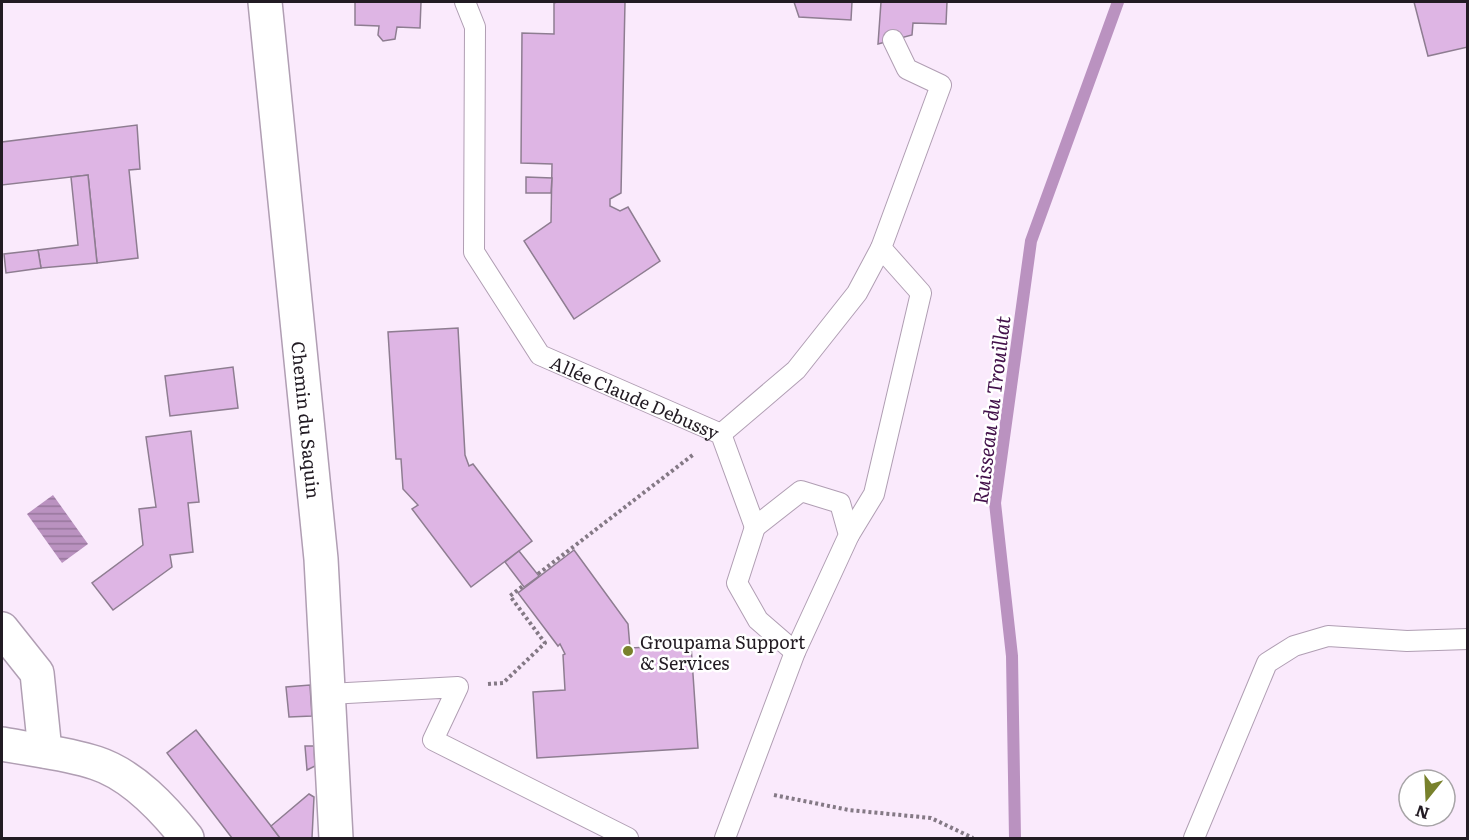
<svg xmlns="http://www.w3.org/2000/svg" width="1469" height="840" font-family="Literata,serif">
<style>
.water{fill:url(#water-rules)}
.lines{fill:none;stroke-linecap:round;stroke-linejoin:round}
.stream{stroke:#ba92c0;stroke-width:12}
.building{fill:#deb5e4;stroke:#8e7d91;stroke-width:1.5}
.service-casing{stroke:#b09eb3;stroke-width:22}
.minor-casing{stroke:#b09eb3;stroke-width:36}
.secondary-casing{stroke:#b09eb3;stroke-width:36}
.path{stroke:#847985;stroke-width:4;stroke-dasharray:3 3;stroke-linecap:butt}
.service{stroke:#fff;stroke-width:20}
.minor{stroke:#fff;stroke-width:33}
.secondary{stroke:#fff;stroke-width:33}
.poi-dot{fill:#78812c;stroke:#fff;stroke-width:2}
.labels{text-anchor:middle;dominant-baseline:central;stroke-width:5;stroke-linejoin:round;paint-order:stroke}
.street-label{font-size:18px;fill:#221b23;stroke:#fff}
.poi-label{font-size:18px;fill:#221b23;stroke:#fff;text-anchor:start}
.water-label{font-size:20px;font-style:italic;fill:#42114a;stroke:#fff}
</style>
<defs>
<pattern id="water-rules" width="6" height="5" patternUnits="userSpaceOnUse" patternTransform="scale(1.5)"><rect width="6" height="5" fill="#ba92c0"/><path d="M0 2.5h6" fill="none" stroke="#97769c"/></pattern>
</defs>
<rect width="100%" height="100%" fill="#faeafc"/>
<path class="water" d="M 53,495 L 88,544 L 62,563 L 27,514 Z"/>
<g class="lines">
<path class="stream" d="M 1015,838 L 1012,656 L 995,503 L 1031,241 L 1118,2"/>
</g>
<g class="building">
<path d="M 355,2 L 421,2 L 420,28 L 397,27 L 395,39 L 383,41 L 378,35 L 379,26 L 355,25 Z"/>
<path d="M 557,2 L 625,2 L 621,193 L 610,199 L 610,206 L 620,211 L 628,207 L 660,261 L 574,319 L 524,241 L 551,222 L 552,164 L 521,163 L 522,33 L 554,34 L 554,3 Z"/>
<path d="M 794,2 L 852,2 L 851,20 L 799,17 Z"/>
<path d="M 881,2 L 947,2 L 946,24 L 913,23 L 912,35 L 878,44 Z"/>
<path d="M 1414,2 L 1468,2 L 1468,47 L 1428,56 Z"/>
<path d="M 137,125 L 140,169 L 129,170 L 138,258 L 97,263 L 88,175 L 2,185 L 2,142 Z"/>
<path d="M 88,175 L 97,263 L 41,268 L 38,250 L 78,245 L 71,177 Z"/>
<path d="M 526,177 L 552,178 L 551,193 L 526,193 Z"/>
<path d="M 38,250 L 41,268 L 6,273 L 4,254 Z"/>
<path d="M 458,328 L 465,455 L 469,466 L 473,464 L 532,541 L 471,587 L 412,509 L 418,505 L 403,489 L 401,459 L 396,459 L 388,332 Z"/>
<path d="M 233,367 L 238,408 L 170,416 L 165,376 Z"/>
<path d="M 191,431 L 199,502 L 188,503 L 193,552 L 170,555 L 172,567 L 113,610 L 92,583 L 143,545 L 139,509 L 156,507 L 146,437 Z"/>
<path d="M 574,550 L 628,624 L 630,648 L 691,645 L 698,748 L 537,758 L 533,692 L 565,690 L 563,655 L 565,654 L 560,644 L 558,646 L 518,593 Z"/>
<path d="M 519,551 L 539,576 L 524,587 L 505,562 Z"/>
<path d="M 310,685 L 312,716 L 289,717 L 286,687 Z"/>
<path d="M 196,730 L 271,826 L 280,838 L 232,838 L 167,753 Z"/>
<path d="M 305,746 L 314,746 L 315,766 L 307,770 Z"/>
<path d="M 309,794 L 314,797 L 312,838 L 280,838 L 271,826 Z"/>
</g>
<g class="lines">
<defs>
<g id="service">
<path id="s1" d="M 465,2 L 475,27 L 474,252 L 540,355 L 721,434 L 755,527 L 801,491 L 840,503 L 849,535 L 795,652 L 725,838"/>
<path d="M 721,434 L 796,370 L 857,293 L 881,248"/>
<path d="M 755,527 L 737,583 L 758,620 L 795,652"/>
<path d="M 849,535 L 874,494 L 921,293 L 881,248 L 941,85 L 907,69 L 893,40"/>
<path d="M 329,694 L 458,687 L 433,740 L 628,838"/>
<path d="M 1194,838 L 1267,663 L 1294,646 L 1328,636 L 1407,641 L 1468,639"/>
</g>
<g id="minor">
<path id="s2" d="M 265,2 L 321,559 L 336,838"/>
<path d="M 2,629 L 37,673 L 45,751"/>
</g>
<path id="secondary" d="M 2,744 C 33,750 66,753 96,763 C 133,775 164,809 187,838"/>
</defs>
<use href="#service" class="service-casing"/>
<use href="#minor" class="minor-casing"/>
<use href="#secondary" class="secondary-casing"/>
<g class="path">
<path d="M 538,574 L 694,454"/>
<path d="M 488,684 L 503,683 L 545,643 L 510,596 L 523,586"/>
<path d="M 774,795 L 849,810 L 931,818 L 973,838"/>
</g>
<use href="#service" class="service"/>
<use href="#minor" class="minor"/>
<use href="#secondary" class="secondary"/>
</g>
<circle class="poi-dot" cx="628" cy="651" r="6"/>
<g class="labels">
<g class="street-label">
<text stroke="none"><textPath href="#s1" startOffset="478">Allée Claude Debussy</textPath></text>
<text stroke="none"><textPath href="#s2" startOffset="420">Chemin du Saquin</textPath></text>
</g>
<g class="poi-label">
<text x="640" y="641">Groupama Support<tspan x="640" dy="21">&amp; Services</tspan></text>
</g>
<g class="water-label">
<text transform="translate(990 410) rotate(-83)">Ruisseau du Trouillat</text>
</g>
</g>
<rect width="1469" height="840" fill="none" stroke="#221b23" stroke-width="6"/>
<g transform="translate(1427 798) rotate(198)"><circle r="28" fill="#ffffff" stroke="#a7a4a7" stroke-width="1.5"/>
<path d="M0-4.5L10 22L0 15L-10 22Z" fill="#78812c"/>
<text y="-9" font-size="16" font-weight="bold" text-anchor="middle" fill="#221b23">N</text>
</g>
</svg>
